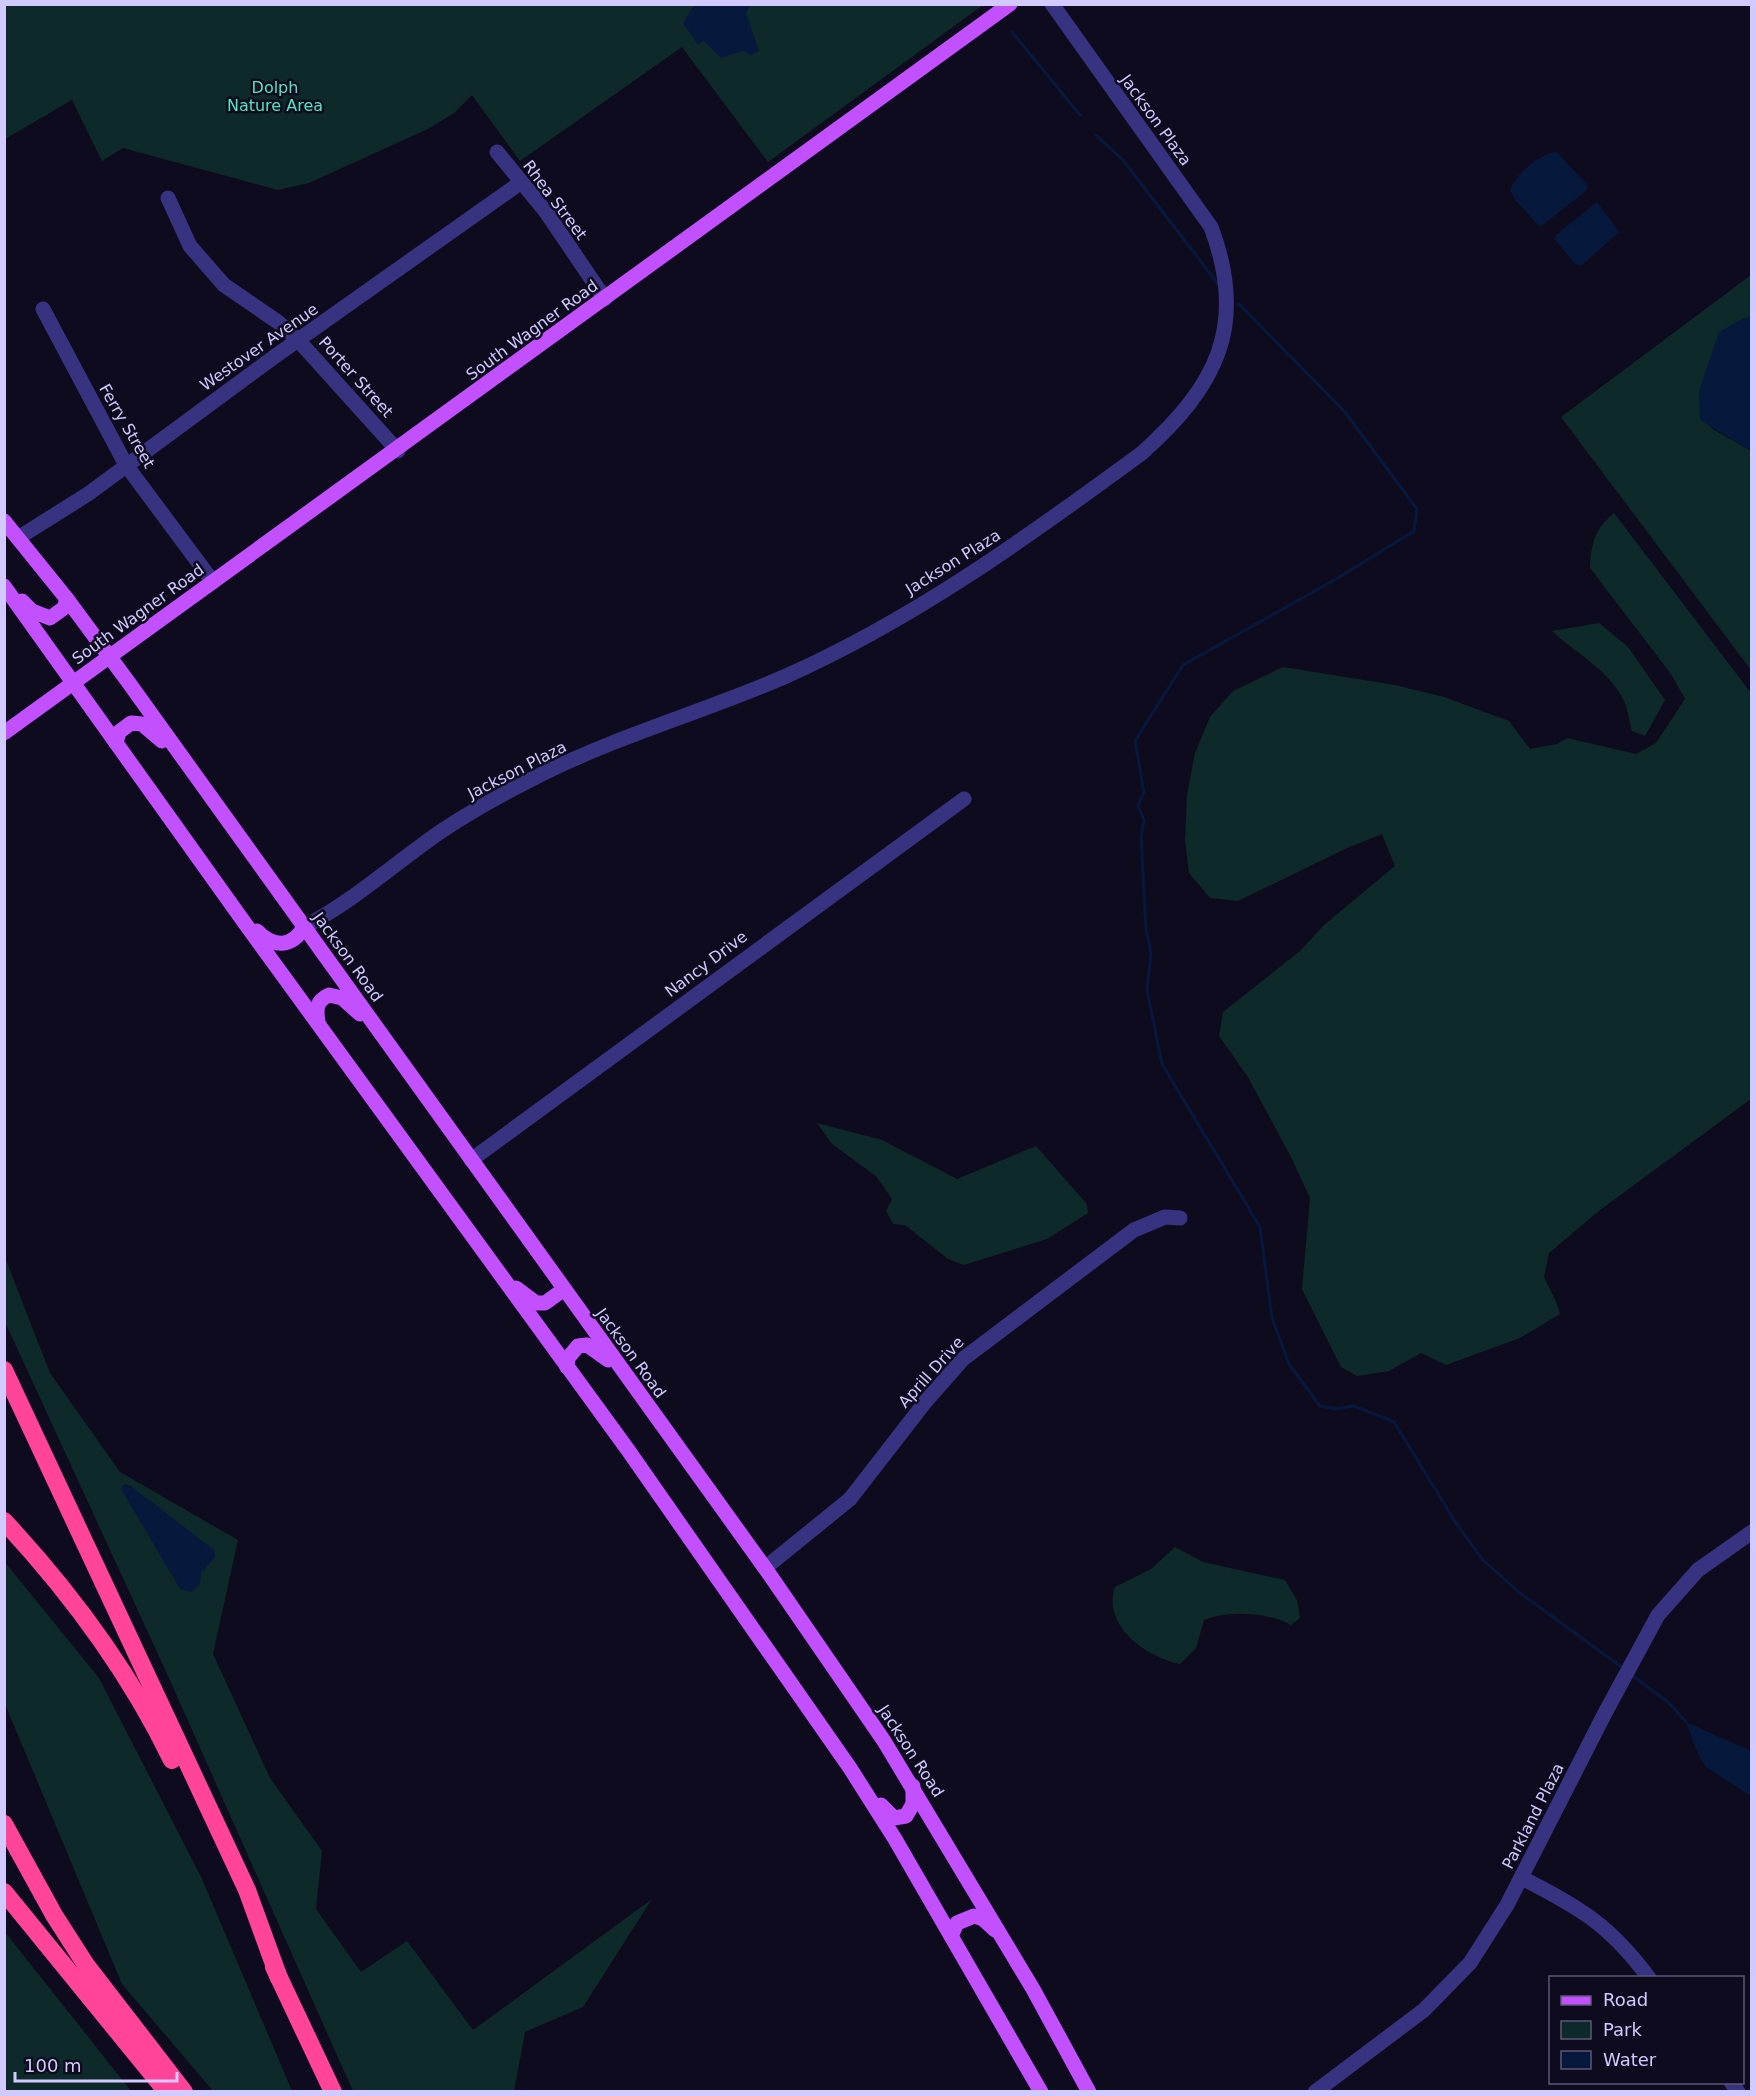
<svg xmlns="http://www.w3.org/2000/svg" width="1756" height="2096" font-family="'DejaVu Sans',sans-serif">
<style>
.green{fill:#0e2929}
.water{fill:#06193d}
.lines{fill:none;stroke-linecap:round;stroke-linejoin:round}
.stream{stroke:#06193d;stroke-width:3}
.minor{stroke:#383381;stroke-width:15}
.major{stroke:#c250ff;stroke-width:15}
.highway{stroke:#f49;stroke-width:18}
.labels{text-anchor:middle;dominant-baseline:central;stroke-width:5;stroke-linejoin:round;paint-order:stroke}
.park-label{font-size:16px;fill:#4ee6c4;stroke:#0f0b1f}
.street-label{font-size:16px;fill:#d1c9ff;stroke:#0f0b1f}
</style>
<rect width="100%" height="100%" fill="#0f0b1f"/>
<g class="green">
<path d="M 4,5 L 983,5 L 768,162 L 682,47 L 520,161 L 472,95 L 454,113 L 430,128 L 309,183 L 278,190 L 123,148 L 102,161 L 72,100 L 5,139 Z"/>
<path d="M 1751,275 L 1751,317 L 1742,319 L 1711,428 L 1751,451 L 1751,670 L 1561,417 Z"/>
<path d="M 1614,513 L 1751,693 L 1751,1099 L 1600,1210 L 1549,1253 L 1544,1277 L 1557,1304 L 1560,1314 L 1520,1338 L 1446,1365 L 1421,1353 L 1389,1371 L 1357,1376 L 1341,1367 L 1302,1289 L 1310,1198 L 1292,1159 L 1248,1077 L 1219,1036 L 1223,1012 L 1300,951 L 1324,925 L 1395,866 L 1382,834 L 1347,848 L 1238,901 L 1210,898 L 1189,873 L 1185,840 L 1187,795 L 1195,753 L 1210,717 L 1233,691 L 1283,667 L 1395,685 L 1444,697 L 1509,721 L 1530,749 L 1557,744 L 1567,738 L 1636,754 L 1656,743 L 1685,699 L 1671,674 L 1590,568 C 1591,543 1595,529 1614,513 Z"/>
<path d="M 1599,623 L 1628,647 L 1665,700 L 1645,736 L 1632,731 C 1629,721 1628,708 1623,699 C 1608,669 1575,653 1552,631 Z"/>
<path d="M 817,1123 L 882,1140 L 957,1179 L 1036,1146 L 1087,1204 L 1088,1213 L 1047,1239 L 964,1265 L 948,1259 L 905,1225 L 893,1224 L 886,1211 L 892,1199 L 876,1176 L 832,1144 Z"/>
<path d="M 4,1255 L 50,1373 L 120,1472 L 238,1540 L 213,1654 L 270,1778 L 322,1851 L 316,1909 L 361,1972 L 407,1941 L 473,2030 L 652,1899 L 583,2007 L 525,2032 L 514,2091 L 353,2091 L 164,1667 L 5,1322 Z"/>
<path d="M 1175,1547 L 1203,1562 L 1285,1580 L 1297,1600 L 1300,1618 L 1291,1625 C 1269,1612 1227,1610 1204,1620 L 1196,1648 L 1180,1664 C 1146,1657 1102,1626 1115,1587 L 1151,1569 Z"/>
<path d="M 4,1561 L 99,1678 L 202,1879 L 292,2091 L 213,2091 L 122,1984 L 5,1704 Z"/>
<path d="M 5,1932 L 131,2091 L 5,2091 Z"/>
</g>
<g class="water">
<path d="M 694,5 L 751,5 L 746,13 L 759,51 L 751,55 L 743,51 L 721,58 L 704,41 L 698,45 L 683,23 Z"/>
<path d="M 1557,152 L 1588,186 L 1586,191 L 1540,227 L 1516,201 L 1510,190 C 1516,174 1540,153 1557,152 Z"/>
<path d="M 1597,202 L 1619,232 L 1581,266 L 1575,264 L 1555,240 L 1556,235 Z"/>
<path d="M 1751,317 L 1752,317 L 1751,451 L 1700,420 L 1699,391 L 1719,332 L 1742,319 Z"/>
<path d="M 124,1484 L 131,1486 L 214,1550 L 215,1557 L 201,1573 L 200,1584 L 191,1592 L 180,1589 L 121,1489 Z"/>
<path d="M 1686,1722 L 1751,1751 L 1751,1796 L 1706,1767 L 1698,1754 Z"/>
</g>
<g class="lines">
<g class="stream">
<path d="M 1012,32 L 1080,115"/>
<path d="M 1096,135 L 1123,160 L 1218,284"/>
<path d="M 1239,304 L 1345,412 L 1417,509 L 1414,531 L 1338,578 L 1183,665 L 1135,741 L 1144,792 L 1138,806 L 1144,820 L 1141,836 L 1146,929 L 1151,953 L 1147,990 L 1162,1064 L 1260,1227 L 1272,1318 L 1289,1364 L 1320,1406 L 1336,1409 L 1354,1406 L 1394,1422 L 1456,1523 L 1482,1559 L 1520,1593 L 1623,1668"/>
<path d="M 1630,1674 L 1668,1702 L 1686,1722"/>
</g>
<g class="minor">
<path d="M 497,152 L 546,212 L 605,299"/>
<path d="M 168,198 L 190,246 L 224,285 L 278,322 L 298,340 L 398,451"/>
<path d="M 43,309 L 126,465 L 213,582"/>
<path d="M 18,538 L 88,494 L 274,357 L 520,183"/>
<path d="M 304,927 C 354,901 396,862 443,830 C 473,810 504,793 536,777 C 614,737 703,712 784,677 C 913,620 1029,536 1142,453 C 1217,386 1248,325 1211,227 L 1052,4"/>
<path d="M 471,1160 L 964,799"/>
<path d="M 765,1568 L 850,1499 L 926,1401 L 963,1359 L 1134,1230 L 1165,1217 L 1180,1218"/>
<path d="M 1522,1878 C 1580,1908 1609,1924 1649,1978"/>
<path d="M 1731,2082 L 1738,2092"/>
<path d="M 1315,2092 L 1424,2010 L 1470,1963 L 1507,1905 L 1605,1713 L 1658,1615 L 1698,1570 L 1752,1532"/>
</g>
<g class="major">
<path d="M 4,521 L 67,599 L 129,683 L 765,1568 L 884,1741 L 1033,1989 L 1089,2092"/>
<path d="M 4,586 L 244,922 L 628,1450 L 850,1768 L 895,1839 L 1041,2092"/>
<path d="M 22,601 L 32,611 L 50,618 L 64,608 L 67,599"/>
<path d="M 4,733 L 1010,4"/>
<path d="M 116,743 L 119,732 L 131,723 L 142,724 L 162,741"/>
<path d="M 257,931 C 273,948 292,948 304,927"/>
<path d="M 318,1022 C 316,1009 316,1001 329,995 L 342,998 L 360,1014"/>
<path d="M 516,1288 L 536,1303 L 545,1303 L 563,1290"/>
<path d="M 567,1367 L 568,1358 L 578,1346 L 587,1345 L 608,1360"/>
<path d="M 881,1805 L 894,1818 L 906,1816 L 913,1804 L 913,1786"/>
<path d="M 951,1936 L 957,1923 L 974,1916 L 983,1919 L 995,1930"/>
</g>
<g class="highway">
<path d="M 4,1370 L 247,1890 L 279,1978"/>
<path d="M 4,1521 C 71,1593 129,1671 172,1760"/>
<path d="M 4,1824 L 54,1915 L 86,1965 L 184,2092"/>
<path d="M 4,1892 L 167,2092"/>
<path d="M 274,1967 L 333,2092"/>
</g>
</g>
<g class="labels">
<g class="park-label">
<text x="275" y="87">Dolph<tspan x="275" dy="18">Nature Area</tspan></text>
</g>
<g class="street-label">
<text transform="translate(1156 120) rotate(54)">Jackson Plaza</text>
<text transform="translate(555 200) rotate(53)">Rhea Street</text>
<text transform="translate(532 330) rotate(-36)">South Wagner Road</text>
<text transform="translate(259 347) rotate(-35)">Westover Avenue</text>
<text transform="translate(356 377) rotate(48)">Porter Street</text>
<text transform="translate(127 426) rotate(60)">Ferry Street</text>
<text transform="translate(953 562) rotate(-32)">Jackson Plaza</text>
<text transform="translate(138 614) rotate(-36)">South Wagner Road</text>
<text transform="translate(517 770) rotate(-27)">Jackson Plaza</text>
<text transform="translate(348 957) rotate(54)">Jackson Road</text>
<text transform="translate(706 964) rotate(-37)">Nancy Drive</text>
<text transform="translate(631 1353) rotate(54)">Jackson Road</text>
<text transform="translate(931 1372) rotate(-48)">Aprill Drive</text>
<text transform="translate(911 1751) rotate(57)">Jackson Road</text>
<text transform="translate(1533 1816) rotate(-63)">Parkland Plaza</text>
</g>
</g>
<rect width="1756" height="2096" fill="none" stroke="#d1c9ff" stroke-width="12"/>
<rect x="1549" y="1976" width="195" height="108" fill="#0f0b1f" stroke="#5d5779" stroke-width="1.5"/>
<rect x="1561" y="1996" width="30" height="9" fill="#c250ff" stroke="#5d5779" stroke-width="1.5"/>
<text x="1603" y="2006" font-size="18" fill="#d1c9ff">Road</text>
<rect x="1561" y="2021" width="30" height="18" fill="#0e2929" stroke="#5d5779" stroke-width="1.5"/>
<text x="1603" y="2036" font-size="18" fill="#d1c9ff">Park</text>
<rect x="1561" y="2051" width="30" height="18" fill="#06193d" stroke="#5d5779" stroke-width="1.5"/>
<text x="1603" y="2066" font-size="18" fill="#d1c9ff">Water</text>
<path d="M15 2072v9h162v-9" fill="none" stroke="#d1c9ff" stroke-width="3"/>
<text x="24" y="2072" font-size="18" fill="#d1c9ff" stroke="#0f0b1f" stroke-width="4.5" paint-order="stroke">100 m</text>
</svg>
